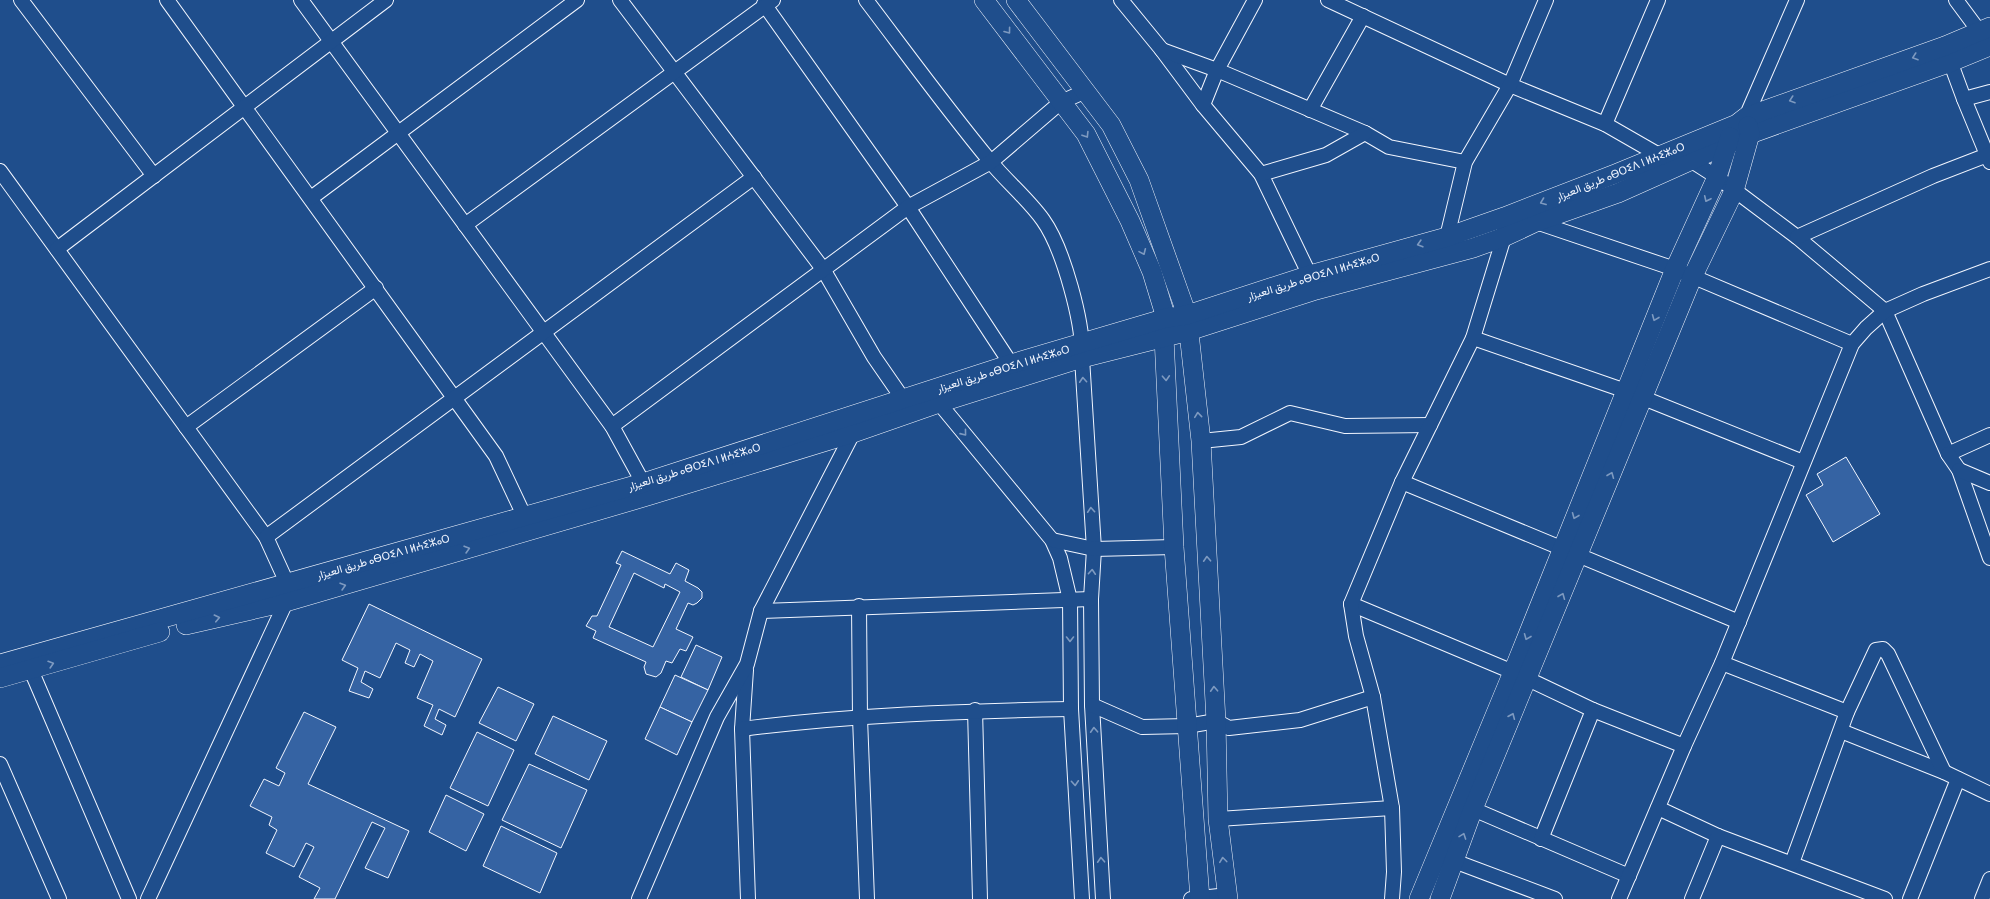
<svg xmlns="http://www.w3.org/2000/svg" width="1990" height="899" font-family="Manrope,Vazirmatn,'Noto Sans Tifinagh',sans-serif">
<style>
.building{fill:#3563a3;stroke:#f2f6ff;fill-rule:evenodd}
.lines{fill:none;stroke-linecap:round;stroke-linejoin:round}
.minor-casing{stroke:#f2f6ff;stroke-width:16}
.secondary-casing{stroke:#f2f6ff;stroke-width:20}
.minor{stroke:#1f4e8c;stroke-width:14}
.secondary{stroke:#1f4e8c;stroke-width:19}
.oneway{stroke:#7e9ac0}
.labels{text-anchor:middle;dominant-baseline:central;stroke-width:3;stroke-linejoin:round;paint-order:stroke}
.street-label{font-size:11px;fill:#f2f6ff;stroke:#1f4e8c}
</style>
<rect width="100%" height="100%" fill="#1f4e8c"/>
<g class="building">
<path d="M 1846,457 L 1880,514 L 1833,542 L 1806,495 L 1823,485 L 1817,474 Z"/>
<path d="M 622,551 L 670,574 L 676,563 L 689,570 L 685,581 L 698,588 L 702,592 L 702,598 L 697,603 L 693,605 L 688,603 L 676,629 L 693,637 L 686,651 L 680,649 L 672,663 L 666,661 L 661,673 L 656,677 L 646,674 L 644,667 L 646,662 L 593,638 L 596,631 L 586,626 L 592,616 L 597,616 L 621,565 L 616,563 ZM 634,573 L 664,588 L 665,584 L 680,592 L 653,647 L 609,627 Z"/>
<path d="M 369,604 L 482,659 L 455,717 L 439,709 L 435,719 L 446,725 L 442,735 L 424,726 L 433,705 L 417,698 L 433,661 L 420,654 L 414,667 L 405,663 L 410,650 L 396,643 L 380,678 L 365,671 L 361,682 L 373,689 L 369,698 L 349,691 L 358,668 L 342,660 Z"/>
<path d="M 696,645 L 722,657 L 708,690 L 681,677 Z"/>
<path d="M 675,675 L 708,690 L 692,722 L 660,707 Z"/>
<path d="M 498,687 L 534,704 L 516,741 L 479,723 Z"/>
<path d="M 660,707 L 692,722 L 677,755 L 645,739 Z"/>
<path d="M 304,712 L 336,727 L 308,784 L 409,831 L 388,878 L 365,868 L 385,828 L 372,822 L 335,899 L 314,899 L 320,888 L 299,877 L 314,847 L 306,843 L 294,867 L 266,853 L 277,830 L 269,825 L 272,817 L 250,806 L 264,779 L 279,786 L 285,773 L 276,768 Z"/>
<path d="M 553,716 L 607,741 L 589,780 L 535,754 Z"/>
<path d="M 477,732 L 514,750 L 488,806 L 450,788 Z"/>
<path d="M 529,764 L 587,790 L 561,848 L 502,820 Z"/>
<path d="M 446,795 L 484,814 L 466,851 L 429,832 Z"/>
<path d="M 501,826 L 557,853 L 540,893 L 483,866 Z"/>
</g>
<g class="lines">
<defs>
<g id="minor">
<path d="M 21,0 L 154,176"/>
<path d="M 167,0 L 496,456 L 528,524"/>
<path d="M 301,0 L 612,426 L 647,490"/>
<path d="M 620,0 L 823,269 L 874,357 L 903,399"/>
<path d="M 866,0 C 907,54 947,109 990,161 C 1006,181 1028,199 1043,220 C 1063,248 1084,324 1082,358 L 1094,549 L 1091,599 L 1092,705 L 1103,899"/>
<path d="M 1121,0 L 1162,50 L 1203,105 L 1261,174 L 1313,282"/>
<path d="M 1328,0 L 1510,85 L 1605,124 L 1659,155 L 1692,161 L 1717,177 L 1797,237 L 1885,311 L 1948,454 L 1990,435"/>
<path d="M 1956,0 L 1979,31"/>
<path d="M 764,4 L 908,207 L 1011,364"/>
<path d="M 1162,50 L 1217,70 L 1365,133 L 1389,147 L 1465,162"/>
<path d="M 1947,53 L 1964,99 L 1990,162"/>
<path d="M 1964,99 L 1990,92"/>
<path d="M 1203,105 L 1217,70 L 1255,0"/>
<path d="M 1310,110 L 1363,16"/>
<path d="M 1746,117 L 1797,0"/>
<path d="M 1605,124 L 1658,0"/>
<path d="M 0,171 L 266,537 L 287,583 L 286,602 L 148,899"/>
<path d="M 1261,174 L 1326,155 L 1365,133"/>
<path d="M 311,198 L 577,0"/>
<path d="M 1536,222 L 1675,269 L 1852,344"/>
<path d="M 465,225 L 773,0"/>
<path d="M 1447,237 L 1465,162 L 1510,85 L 1546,0"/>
<path d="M 1797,237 L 1933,176 L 1990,154"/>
<path d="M 57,249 L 386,0"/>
<path d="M 1473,338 L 1626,391 L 1803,462"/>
<path d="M 939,403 L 1052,540 L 1060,558 L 1070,600 L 1071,709 L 1082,899"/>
<path d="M 612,426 L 908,207 L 991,162 L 1061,102 L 1086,91"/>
<path d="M 186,427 L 376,288"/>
<path d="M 1201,441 L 1241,437 L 1290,413 L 1345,426 L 1430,425"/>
<path d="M 1948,454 L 1959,470 L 1990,558"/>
<path d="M 1959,470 L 1990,483"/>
<path d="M 1402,482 L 1739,622"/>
<path d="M 266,537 L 754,177"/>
<path d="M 1052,540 L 1094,549 L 1174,547"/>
<path d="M 1351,604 L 1513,672 L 1593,710 L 1684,746"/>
<path d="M 859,606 L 860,718 L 867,899"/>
<path d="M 761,611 L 1091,599"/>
<path d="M 1722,663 L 1847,712"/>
<path d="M 31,670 L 129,899"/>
<path d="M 746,670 L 742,729 L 748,899"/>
<path d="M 1092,705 L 1142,727 L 1187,726 L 1216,721 L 1229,728 L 1300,720 L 1373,697"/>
<path d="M 975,710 L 980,899"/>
<path d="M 742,729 C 851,715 961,711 1071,709"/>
<path d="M 1841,731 L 1944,772 L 1990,794"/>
<path d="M 0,764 L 59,899"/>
<path d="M 1658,808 L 1718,836 L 1885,899"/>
<path d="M 1473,809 L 1629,876"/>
<path d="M 1218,819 L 1392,808"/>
<path d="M 1541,839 L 1593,710"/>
<path d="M 1454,861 L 1555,899"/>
<path d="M 1792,863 L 1847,712 L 1876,650 L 1883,649 L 1888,654 L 1944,772"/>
<path d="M 639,899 L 717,717 L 747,664 L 761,611 L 853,433 L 853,428"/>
<path d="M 1191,899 L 1228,895"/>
<path d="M 1392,899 L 1394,872 L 1392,808 L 1373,697 L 1356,636 L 1351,604 L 1402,482 L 1473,338 L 1504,237 L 1504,229"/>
<path d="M 1619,899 L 1684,746 L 1722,663 L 1852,344 L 1866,328 L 1885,311 L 1923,294 L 1990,269"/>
<path d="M 1692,899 L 1718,836"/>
<path d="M 1910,899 L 1958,779"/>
<path d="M 1982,899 L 1990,879"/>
</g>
<g id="secondary">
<path d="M 984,0 L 1086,134 L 1130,221 L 1152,272 L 1166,318 L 1164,337 L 1174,547 L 1200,899"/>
<path d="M 1016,0 L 1111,125 L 1139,180 L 1187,315 L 1201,441 L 1216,721 L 1218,819 L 1228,899"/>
<path d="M 186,625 L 286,602 L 651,495 L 853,433 L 939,403 L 1082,358 L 1189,331 L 1316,290 L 1473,248 L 1504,237 L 1536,222 L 1618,193 L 1750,134 L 1951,62 L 1990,46"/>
<path d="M 0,664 L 643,483 L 1011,364 L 1166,318 L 1187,315 L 1310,275 L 1447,237 L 1504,217 L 1615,174 L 1737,124 L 1746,117 L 1945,46 L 1990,27"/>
<path d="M 0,678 L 160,632"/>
<path d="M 1419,899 L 1513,672 L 1675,269 L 1717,177 L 1730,137"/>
<path d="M 1440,899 L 1473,809 L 1692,278 L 1734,191 L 1750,134 L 1748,126"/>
</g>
</defs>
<use href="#minor" class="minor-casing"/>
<use href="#secondary" class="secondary-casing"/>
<use href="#minor" class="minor"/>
<use href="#secondary" class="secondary"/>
</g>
<defs><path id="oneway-chevron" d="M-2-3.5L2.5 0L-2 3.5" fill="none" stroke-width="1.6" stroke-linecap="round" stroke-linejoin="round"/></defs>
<g class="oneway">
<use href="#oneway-chevron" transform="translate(1008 31) rotate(53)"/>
<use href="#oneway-chevron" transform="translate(1915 57) rotate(161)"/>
<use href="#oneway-chevron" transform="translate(1792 100) rotate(161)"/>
<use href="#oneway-chevron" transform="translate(1086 135) rotate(58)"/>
<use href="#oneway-chevron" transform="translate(1707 199) rotate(115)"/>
<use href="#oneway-chevron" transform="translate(1543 202) rotate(159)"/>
<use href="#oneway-chevron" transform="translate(1420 244) rotate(164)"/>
<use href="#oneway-chevron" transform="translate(1143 252) rotate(66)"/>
<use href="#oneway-chevron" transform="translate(1655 318) rotate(112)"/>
<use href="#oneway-chevron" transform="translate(1166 378) rotate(87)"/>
<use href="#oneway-chevron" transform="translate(1083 380) rotate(-94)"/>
<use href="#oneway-chevron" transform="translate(1198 415) rotate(-96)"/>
<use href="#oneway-chevron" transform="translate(964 433) rotate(51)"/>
<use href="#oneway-chevron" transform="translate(1611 475) rotate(-68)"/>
<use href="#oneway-chevron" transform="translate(1091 510) rotate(-94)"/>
<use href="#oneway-chevron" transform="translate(1575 516) rotate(112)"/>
<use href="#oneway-chevron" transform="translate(467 549) rotate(-16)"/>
<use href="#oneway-chevron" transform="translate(1207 559) rotate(-93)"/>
<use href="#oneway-chevron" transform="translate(1092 572) rotate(-86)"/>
<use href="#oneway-chevron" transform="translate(343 586) rotate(-16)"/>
<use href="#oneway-chevron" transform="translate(1562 596) rotate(-68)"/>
<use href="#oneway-chevron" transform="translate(217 618) rotate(-13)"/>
<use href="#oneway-chevron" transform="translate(1527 637) rotate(112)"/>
<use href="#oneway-chevron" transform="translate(1070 639) rotate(90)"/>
<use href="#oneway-chevron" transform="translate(51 664) rotate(-17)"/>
<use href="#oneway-chevron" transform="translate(1214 689) rotate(-93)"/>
<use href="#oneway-chevron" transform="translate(1512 716) rotate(-67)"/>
<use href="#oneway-chevron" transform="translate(1094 730) rotate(-93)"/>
<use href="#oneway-chevron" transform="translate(1075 783) rotate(86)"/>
<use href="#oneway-chevron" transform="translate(1463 836) rotate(-70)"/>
<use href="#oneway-chevron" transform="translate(1101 860) rotate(-93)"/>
<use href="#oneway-chevron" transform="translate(1223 860) rotate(-97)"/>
</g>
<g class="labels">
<g class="street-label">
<text transform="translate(1620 171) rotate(-22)">طريق العيزار ⴰⴱⵔⵉⴷ ⵏ ⵍⵄⵉⵣⴰⵔ</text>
<text transform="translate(1313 276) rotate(-17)">طريق العيزار ⴰⴱⵔⵉⴷ ⵏ ⵍⵄⵉⵣⴰⵔ</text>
<text transform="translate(1003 368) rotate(-17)">طريق العيزار ⴰⴱⵔⵉⴷ ⵏ ⵍⵄⵉⵣⴰⵔ</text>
<text transform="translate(694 466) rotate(-17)">طريق العيزار ⴰⴱⵔⵉⴷ ⵏ ⵍⵄⵉⵣⴰⵔ</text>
<text transform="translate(383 556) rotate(-16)">طريق العيزار ⴰⴱⵔⵉⴷ ⵏ ⵍⵄⵉⵣⴰⵔ</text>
</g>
</g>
</svg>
